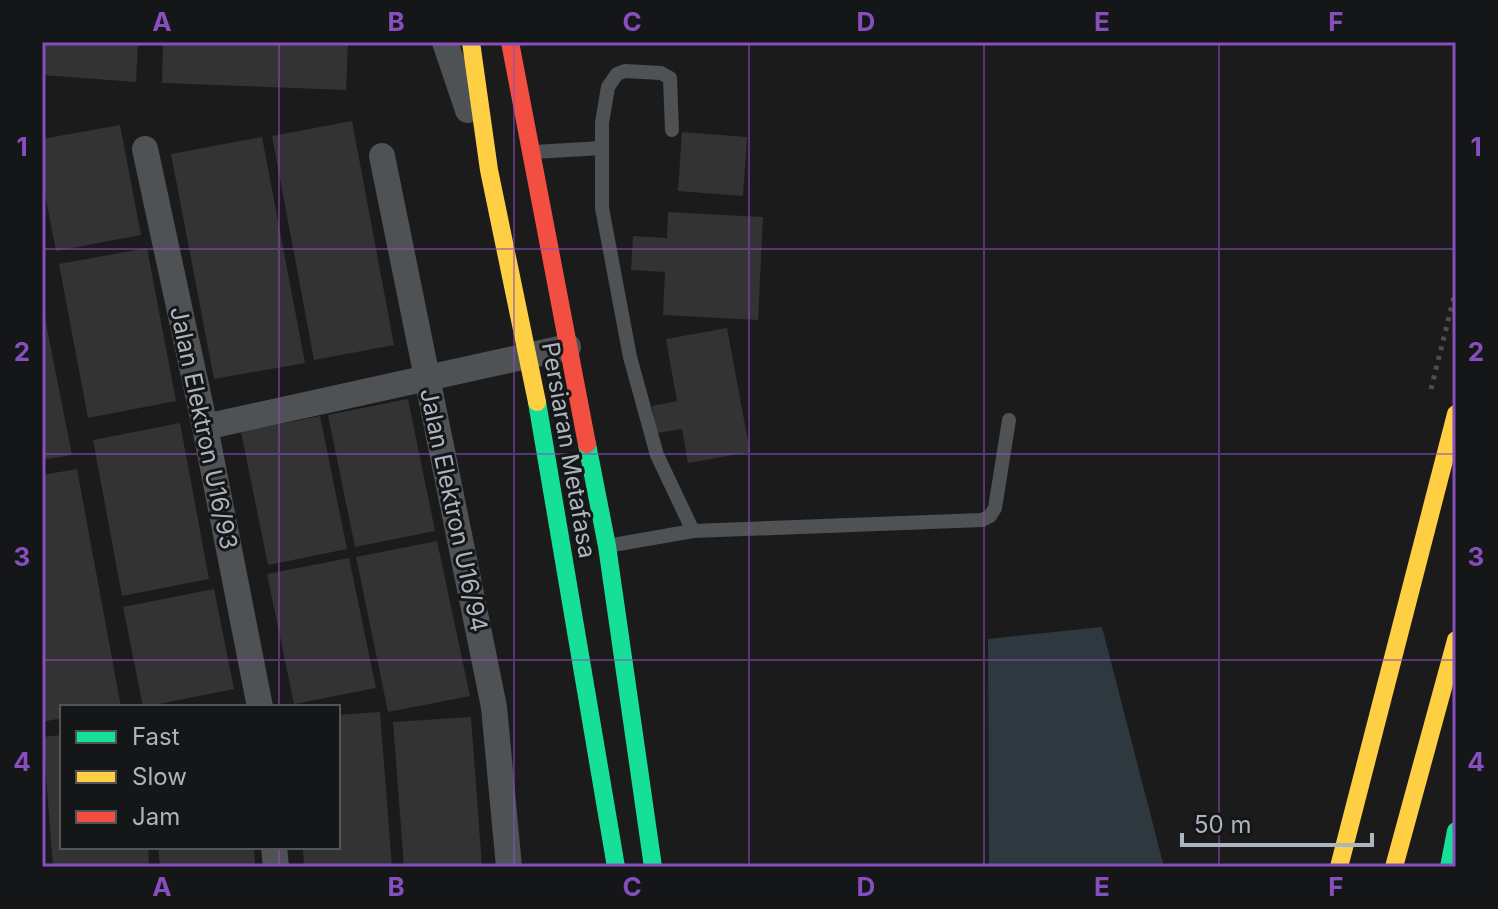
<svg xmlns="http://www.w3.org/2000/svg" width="1498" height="909" font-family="Inter,sans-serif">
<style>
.water{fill:#2d393f}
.building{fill:#333334}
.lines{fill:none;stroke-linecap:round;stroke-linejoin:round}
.path{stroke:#4b4d4f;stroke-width:5;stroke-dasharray:4 6;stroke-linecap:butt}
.lane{stroke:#4f5255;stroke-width:14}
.street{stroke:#4f5255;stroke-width:26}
.fast{stroke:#16e098;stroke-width:18}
.slow{stroke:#ffcf43;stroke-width:18}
.jam{stroke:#f24e42;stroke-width:18}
.grid{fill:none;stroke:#874ebe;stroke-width:2;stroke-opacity:0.55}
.labels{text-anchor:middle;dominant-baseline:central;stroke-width:6;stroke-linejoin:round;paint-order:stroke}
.street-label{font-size:24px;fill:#acb4bd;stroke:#151618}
.neatline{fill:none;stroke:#874ebe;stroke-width:3}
.grid-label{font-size:26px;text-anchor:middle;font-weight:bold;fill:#874ebe}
</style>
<rect width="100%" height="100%" fill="#1b1b1c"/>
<path class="water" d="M 1102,627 L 1164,867 L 989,867 L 988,639 Z"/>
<g class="building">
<path d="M 42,42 L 138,42 L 136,82 L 42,75 Z"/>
<path d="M 163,42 L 348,42 L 346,90 L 162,83 Z"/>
<path d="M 352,121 L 394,345 L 314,360 L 272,136 Z"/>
<path d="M 120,125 L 141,235 L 56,251 L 42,179 L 42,139 Z"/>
<path d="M 682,132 L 747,137 L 743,196 L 678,191 Z"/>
<path d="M 262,137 L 305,363 L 214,379 L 171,154 Z"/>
<path d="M 668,212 L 763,217 L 758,320 L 663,315 L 665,272 L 631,270 L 633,236 L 667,238 Z"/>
<path d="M 147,248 L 176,401 L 88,418 L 59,264 Z"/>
<path d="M 42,303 L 72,455 L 42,460 Z"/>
<path d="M 727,328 L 750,452 L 688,463 L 682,429 L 657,433 L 652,406 L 677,401 L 666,339 Z"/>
<path d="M 408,399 L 435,531 L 355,547 L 328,415 Z"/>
<path d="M 320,416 L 347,549 L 268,565 L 241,432 Z"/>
<path d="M 180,423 L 209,579 L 122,596 L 93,440 Z"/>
<path d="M 77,469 L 121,707 L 62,707 L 62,718 L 42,722 L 42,475 Z"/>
<path d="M 437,541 L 470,696 L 388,712 L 356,557 Z"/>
<path d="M 349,558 L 376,688 L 294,704 L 267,574 Z"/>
<path d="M 214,589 L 234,689 L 143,707 L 123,607 Z"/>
<path d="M 380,712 L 392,867 L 304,867 L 303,847 L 338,847 L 338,715 Z"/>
<path d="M 471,717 L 482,867 L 404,867 L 393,722 Z"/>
<path d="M 62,735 L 62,847 L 148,847 L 149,867 L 53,867 L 43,737 Z"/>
<path d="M 158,847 L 254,847 L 255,867 L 160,867 Z"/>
</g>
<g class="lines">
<path class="path" d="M 1431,389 L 1456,289"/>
<g class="lane">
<path d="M 672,130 L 670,78 L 661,73 L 625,71 L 617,74 L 608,87 L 602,123 L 602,208 L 630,357 L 657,455 L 693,531"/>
<path d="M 534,152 L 602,148"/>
<path d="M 607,546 L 693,531 L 982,520 L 990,516 L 995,508 L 1009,420"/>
</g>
<g class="street">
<path d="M 445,42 L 468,110"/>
<path d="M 145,149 L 205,427 L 260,707"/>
<path d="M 382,156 L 494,707 L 509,867"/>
<path d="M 205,427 L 568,347"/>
<path d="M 274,847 L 276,867"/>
</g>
<g class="fast">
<path d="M 537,402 L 616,867"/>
<path d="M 587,444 L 607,546 L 653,867"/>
<path d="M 1449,867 L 1456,831"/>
</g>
<g class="slow">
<path d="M 471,42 L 489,170 L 537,402"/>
<path d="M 1339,867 L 1456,414"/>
<path d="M 1394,867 L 1456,640"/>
</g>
<path class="jam" d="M 510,42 L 587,444"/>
</g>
<path class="grid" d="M 279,42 L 279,707M 514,42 L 514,867M 749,42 L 749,867M 984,42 L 984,867M 1219,42 L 1219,867M 42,249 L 1456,249M 42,454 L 1456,454M 42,660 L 1456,660M 279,847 L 279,867"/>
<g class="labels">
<g class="street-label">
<text transform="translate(204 428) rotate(78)">Jalan Elektron U16/93</text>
<text transform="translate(569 450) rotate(80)">Persiaran Metafasa</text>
<text transform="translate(454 510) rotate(78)">Jalan Elektron U16/94</text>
</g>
</g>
<rect width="1498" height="909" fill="none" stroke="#151618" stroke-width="88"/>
<rect x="60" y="705" width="280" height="144" fill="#151618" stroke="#51555a" stroke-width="2"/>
<rect x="76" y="731" width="40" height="12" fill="#16e098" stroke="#51555a" stroke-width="2"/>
<text x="132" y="745" font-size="24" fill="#acb4bd">Fast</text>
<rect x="76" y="771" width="40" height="12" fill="#ffcf43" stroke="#51555a" stroke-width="2"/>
<text x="132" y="785" font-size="24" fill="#acb4bd">Slow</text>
<rect x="76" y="811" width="40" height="12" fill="#f24e42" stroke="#51555a" stroke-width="2"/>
<text x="132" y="825" font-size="24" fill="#acb4bd">Jam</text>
<path d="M1182 833v12h190v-12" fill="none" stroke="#acb4bd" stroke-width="4"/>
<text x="1194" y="833" font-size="24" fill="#acb4bd" stroke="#151618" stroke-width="6" paint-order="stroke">50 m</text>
<rect x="44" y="44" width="1410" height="821" class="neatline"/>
<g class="grid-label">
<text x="162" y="31">A</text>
<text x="396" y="31">B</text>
<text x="632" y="31">C</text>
<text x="866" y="31">D</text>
<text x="1102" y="31">E</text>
<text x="1336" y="31">F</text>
<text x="22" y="156">1</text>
<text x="1476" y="156">1</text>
<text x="22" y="361">2</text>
<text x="1476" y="361">2</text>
<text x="22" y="566">3</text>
<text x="1476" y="566">3</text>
<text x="22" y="771">4</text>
<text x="1476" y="771">4</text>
<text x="162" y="896">A</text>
<text x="396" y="896">B</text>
<text x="632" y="896">C</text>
<text x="866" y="896">D</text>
<text x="1102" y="896">E</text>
<text x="1336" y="896">F</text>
</g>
</svg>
